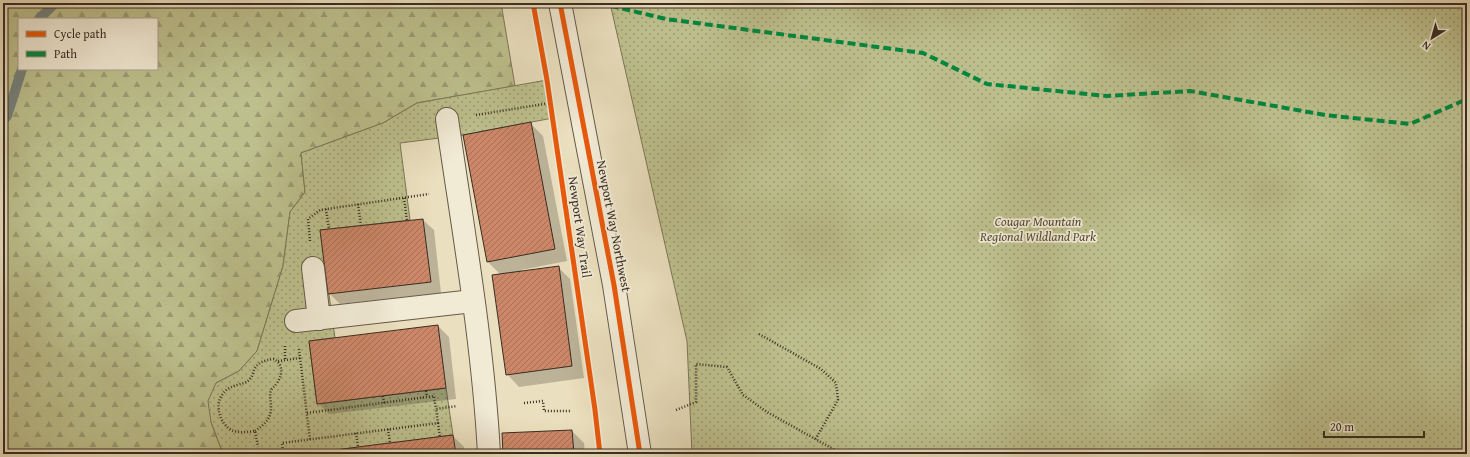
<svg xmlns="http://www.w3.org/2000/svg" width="1470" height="457" font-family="'Gentium Book Plus',serif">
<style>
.forest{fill:url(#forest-firs);stroke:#7c7658;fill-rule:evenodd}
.park{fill:url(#park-dots);stroke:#7c7658}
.shadow{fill:#0003}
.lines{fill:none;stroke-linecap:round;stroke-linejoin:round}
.stream{stroke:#74827e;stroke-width:10}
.building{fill:url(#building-hatch);stroke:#3a2d23}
.minor-casing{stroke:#665a4a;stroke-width:24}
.path{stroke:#3a2d23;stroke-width:2.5;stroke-dasharray:1 2;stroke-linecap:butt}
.minor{stroke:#f1ead5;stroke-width:22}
.quiet{stroke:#00873e;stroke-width:4;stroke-dasharray:8 4;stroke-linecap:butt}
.cycleway-casing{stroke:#f1ead5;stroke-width:8}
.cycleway{stroke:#e8590c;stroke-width:5}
.labels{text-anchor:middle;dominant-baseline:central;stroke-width:3.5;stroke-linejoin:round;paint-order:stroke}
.park-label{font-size:13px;font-style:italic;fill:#544a38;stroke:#f1ead5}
.street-label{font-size:13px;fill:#3a2d23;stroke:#f1ead5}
</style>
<defs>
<pattern id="forest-firs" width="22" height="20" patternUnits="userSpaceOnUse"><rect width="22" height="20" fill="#bdc08d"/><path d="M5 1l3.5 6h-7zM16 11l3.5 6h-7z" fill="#9b9c73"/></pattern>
<pattern id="park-dots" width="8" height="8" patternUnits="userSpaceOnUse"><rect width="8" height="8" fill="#bdc08d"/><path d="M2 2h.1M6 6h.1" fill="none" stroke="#9b9c73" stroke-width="1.8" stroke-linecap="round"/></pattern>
<pattern id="building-hatch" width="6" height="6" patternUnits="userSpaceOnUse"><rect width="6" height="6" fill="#cc8768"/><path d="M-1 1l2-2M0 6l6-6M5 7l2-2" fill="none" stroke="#a76f55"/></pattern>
</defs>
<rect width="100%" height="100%" fill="#eadfbe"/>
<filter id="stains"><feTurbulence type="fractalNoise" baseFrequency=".005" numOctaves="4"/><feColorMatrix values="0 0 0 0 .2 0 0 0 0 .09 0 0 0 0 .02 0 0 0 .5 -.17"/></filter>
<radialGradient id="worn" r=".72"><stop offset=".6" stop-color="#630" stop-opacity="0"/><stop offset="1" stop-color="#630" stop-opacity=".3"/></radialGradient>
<path class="forest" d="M 3,3 L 501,3 L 515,86 L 417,103 L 383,123 L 301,153 L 305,192 L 290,212 L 283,266 L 257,351 L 239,371 L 216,383 L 211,422 L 223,454 L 3,454 ZM 19,19 L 157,19 L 157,69 L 19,69 Z"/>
<g class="park">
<path d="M 610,3 L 1467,3 L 1467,454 L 692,454 L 687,341 Z"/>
<path d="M 547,80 L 553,118 L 463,135 L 400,143 L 410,220 L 320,230 L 335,338 L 309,341 L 317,404 L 446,388 L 453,435 L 305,454 L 232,454 L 222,451 L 211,422 L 208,401 L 216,383 L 239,371 L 257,351 L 283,266 L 290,212 L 305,192 L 301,153 L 383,123 L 417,103 Z"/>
</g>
<g class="shadow">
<path d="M 531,124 L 543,136 L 567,261 L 521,270 L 522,272 L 558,267 L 570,279 L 584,378 L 519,387 L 507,374 L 500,274 L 488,262 Z"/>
<path d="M 423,220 L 434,230 L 441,293 L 340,304 L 329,293 Z"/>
<path d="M 438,326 L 449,337 L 456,399 L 329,414 L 318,403 Z"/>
<path d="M 572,431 L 584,443 L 585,454 L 504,454 Z"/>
<path d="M 453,436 L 464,447 L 464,454 L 314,454 Z"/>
</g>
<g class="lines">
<g class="stream">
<path d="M 39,19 L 55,3"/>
<path d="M 3,120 L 7,116 L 22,69"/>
</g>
</g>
<g class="building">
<path d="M 531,122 L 555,249 L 487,262 L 463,135 Z"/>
<path d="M 423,219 L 431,282 L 328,294 L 320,230 Z"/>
<path d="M 559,266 L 572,366 L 506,375 L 492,275 Z"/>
<path d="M 438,325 L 446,388 L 317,404 L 309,341 Z"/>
<path d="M 572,430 L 574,454 L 503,454 L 502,433 Z"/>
<path d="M 453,435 L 456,454 L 305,454 L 358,447 Z"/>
</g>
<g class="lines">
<defs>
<g id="minor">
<path d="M 560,3 L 614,285 L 640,454"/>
<path d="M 447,119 C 463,230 483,342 489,454"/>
<path d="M 313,268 L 319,319"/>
<path d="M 296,321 L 473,301"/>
</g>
</defs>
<use href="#minor" class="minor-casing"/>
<g class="path">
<path d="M 476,115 L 550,103"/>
<path d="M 404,198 L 407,221"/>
<path d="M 358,204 L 361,226"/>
<path d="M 326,209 L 329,229"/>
<path d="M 310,241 L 308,219 L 320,210 L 429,194"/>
<path d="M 759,334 L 821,369 L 836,383 L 838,400 L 815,440"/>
<path d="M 285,346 L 285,360"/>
<path d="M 299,349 L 310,440"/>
<path d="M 278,361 L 300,358"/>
<path d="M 426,391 L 427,397"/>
<path d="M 383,396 L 384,403"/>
<path d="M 524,403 L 543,401 L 544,411 L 570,411"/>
<path d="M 676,410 L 696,402 L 696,364 L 727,367 L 743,395 L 767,412 L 842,454"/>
<path d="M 307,413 L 434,396 L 436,409"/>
<path d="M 438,423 L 440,437"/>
<path d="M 388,429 L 390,443"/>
<path d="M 255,431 C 264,425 272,418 271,406 C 271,401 269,396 271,390 C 273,387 275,386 277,383 C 283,374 283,364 274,359 C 265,360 258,362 254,370 C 253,373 252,377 250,379 C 245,386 229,383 222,395 C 214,406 221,427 234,431 C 241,433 248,432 255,431 L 258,447"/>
<path d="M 356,433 L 358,447"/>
<path d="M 283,454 L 282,443 L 438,423 L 436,409 L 457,406"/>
</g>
<use href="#minor" class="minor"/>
<path class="quiet" d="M 599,3 L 666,19 L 923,53 L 987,84 L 1107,96 L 1190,91 L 1325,115 L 1410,124 L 1467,99"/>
<defs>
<g id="cycleway">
<path d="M 533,3 L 547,80 L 595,410 L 600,454"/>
<path d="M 560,3 L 614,285 L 640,454"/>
</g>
</defs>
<use href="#cycleway" class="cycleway-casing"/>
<use href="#cycleway" class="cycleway"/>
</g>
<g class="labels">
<g class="park-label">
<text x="1038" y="221">Cougar Mountain<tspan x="1038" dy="15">Regional Wildland Park</tspan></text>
</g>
<g class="street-label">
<text transform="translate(614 226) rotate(79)">Newport Way Northwest</text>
<text transform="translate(580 227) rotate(82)">Newport Way Trail</text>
</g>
</g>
<rect width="1470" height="457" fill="none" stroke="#eadfbe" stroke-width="16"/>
<rect x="4" y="4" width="1462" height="449" fill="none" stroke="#3a2d23" stroke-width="2"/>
<rect x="8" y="8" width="1454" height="441" fill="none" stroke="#3a2d23"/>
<rect x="18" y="18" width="140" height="52" fill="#f1ead5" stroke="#a89e8e"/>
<rect x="26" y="31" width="20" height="6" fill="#e8590c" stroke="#a89e8e"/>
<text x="54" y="38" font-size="12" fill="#3a2d23">Cycle path</text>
<rect x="26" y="51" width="20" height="6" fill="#00873e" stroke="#a89e8e"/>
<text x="54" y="58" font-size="12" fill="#3a2d23">Path</text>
<g transform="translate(1432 38) rotate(217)" stroke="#f1ead5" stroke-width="3" paint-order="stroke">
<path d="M0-3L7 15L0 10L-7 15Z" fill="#3a2d23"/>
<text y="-6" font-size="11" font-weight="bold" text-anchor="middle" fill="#3a2d23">N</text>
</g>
<path d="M1324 431v6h100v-6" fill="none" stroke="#3a2d23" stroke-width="2"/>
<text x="1330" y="431" font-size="12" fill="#3a2d23" stroke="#f1ead5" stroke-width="3" paint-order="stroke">20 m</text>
<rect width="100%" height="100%" filter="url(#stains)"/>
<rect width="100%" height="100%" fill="url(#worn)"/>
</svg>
